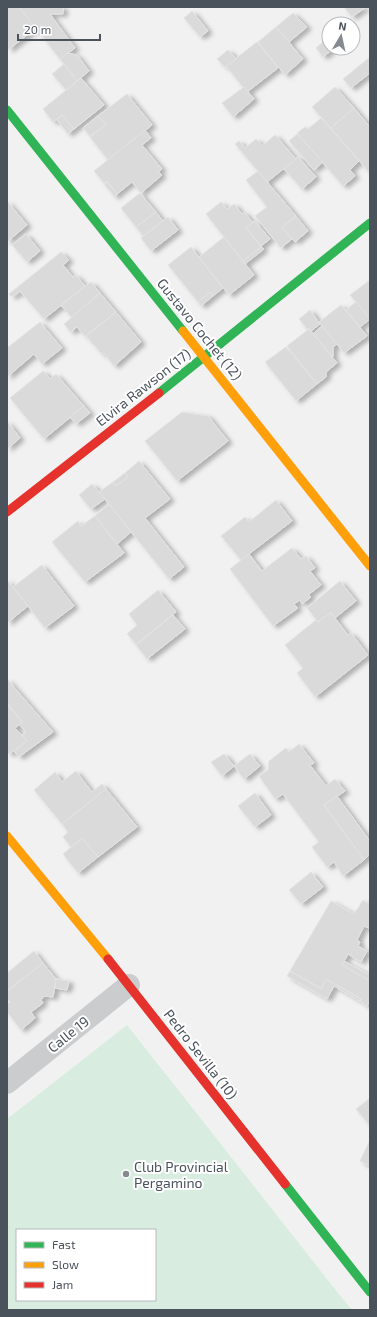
<svg xmlns="http://www.w3.org/2000/svg" width="377" height="1317" font-family="'Exo 2',sans-serif">
<style>
.green{fill:#d8ede0;fill-rule:evenodd}
.building{fill:#dadadb;stroke:#e2e3e3;filter:url(#shadow)}
.lines{fill:none;stroke-linecap:round;stroke-linejoin:round}
.street{stroke:#cbccce;stroke-width:22}
.fast{stroke:#30b455;stroke-width:9}
.slow{stroke:#ff9f0a;stroke-width:9}
.jam{stroke:#e5322d;stroke-width:9}
.poi-dot{fill:#848a90;stroke:#fff;stroke-width:1.5}
.labels{text-anchor:middle;dominant-baseline:central;stroke-width:4;stroke-linejoin:round;paint-order:stroke}
.street-label{font-size:14px;fill:#4a525b;stroke:#fff}
.poi-label{font-size:14px;fill:#4a525b;stroke:#fff;text-anchor:start}
</style>
<defs>
<filter id="shadow"><feDropShadow dx="4.5" dy="2.5" stdDeviation="2" flood-color="#0004"/></filter>
</defs>
<rect width="100%" height="100%" fill="#f1f1f1"/>
<path class="green" d="M 127,1025 L 338,1293 L 352,1310 L 7,1310 L 7,1119 ZM 17,1230 L 155,1230 L 155,1300 L 17,1300 Z"/>
<g class="building">
<path d="M 7,7 L 19,7 L 36,28 L 8,50 Z"/>
<path d="M 19,7 L 63,7 L 63,14 L 50,14 L 75,48 L 60,59 Z"/>
<path d="M 344,7 L 366,7 L 352,17 Z"/>
<path d="M 192,11 L 208,31 L 200,37 L 184,18 Z"/>
<path d="M 293,13 L 307,27 L 289,42 L 276,27 Z"/>
<path d="M 276,27 L 303,59 L 285,75 L 258,42 Z"/>
<path d="M 325,40 L 329,45 L 329,48 L 333,49 L 323,57 L 316,48 Z"/>
<path d="M 257,42 L 278,68 L 247,92 L 226,66 Z"/>
<path d="M 228,50 L 236,59 L 225,67 L 217,59 Z"/>
<path d="M 67,53 L 77,55 L 89,71 L 77,81 L 60,59 Z"/>
<path d="M 370,57 L 370,73 L 351,88 L 343,79 Z"/>
<path d="M 64,64 L 77,81 L 66,90 L 52,74 Z"/>
<path d="M 81,78 L 104,105 L 74,129 L 62,115 L 53,122 L 43,109 Z"/>
<path d="M 244,87 L 254,99 L 233,117 L 222,103 Z"/>
<path d="M 335,87 L 354,108 L 331,128 L 312,107 Z"/>
<path d="M 127,94 L 152,125 L 108,160 L 90,137 L 106,125 L 98,116 Z"/>
<path d="M 354,108 L 370,127 L 370,169 L 368,171 L 331,128 Z"/>
<path d="M 62,115 L 74,129 L 68,134 L 57,120 Z"/>
<path d="M 98,116 L 106,125 L 90,136 L 83,128 Z"/>
<path d="M 321,118 L 359,161 L 350,170 L 355,176 L 343,186 L 297,133 L 305,127 L 308,129 Z"/>
<path d="M 145,130 L 151,138 L 142,145 L 162,169 L 158,172 L 162,175 L 141,193 L 132,182 L 117,194 L 107,181 L 104,183 L 94,171 Z"/>
<path d="M 297,134 L 323,162 L 314,170 L 289,141 Z"/>
<path d="M 275,135 L 296,159 L 267,182 L 235,144 L 239,141 L 245,148 L 256,139 L 262,146 Z"/>
<path d="M 298,157 L 316,177 L 302,189 L 284,169 Z"/>
<path d="M 258,171 L 296,216 L 282,227 L 292,239 L 281,248 L 255,216 L 267,207 L 246,180 Z"/>
<path d="M 107,182 L 117,194 L 115,197 L 104,184 Z"/>
<path d="M 140,193 L 156,212 L 136,227 L 121,208 Z"/>
<path d="M 7,201 L 27,225 L 7,242 Z"/>
<path d="M 221,202 L 227,209 L 234,204 L 242,214 L 244,212 L 253,223 L 246,228 L 261,247 L 243,261 L 206,214 Z"/>
<path d="M 156,212 L 163,221 L 143,236 L 136,227 Z"/>
<path d="M 296,216 L 308,231 L 295,242 L 282,227 Z"/>
<path d="M 168,217 L 178,230 L 151,251 L 141,238 Z"/>
<path d="M 255,221 L 270,239 L 261,246 L 246,228 Z"/>
<path d="M 26,234 L 40,251 L 27,262 L 12,245 Z"/>
<path d="M 224,237 L 254,275 L 229,295 L 199,257 Z"/>
<path d="M 191,247 L 223,288 L 213,296 L 210,292 L 198,302 L 168,265 Z"/>
<path d="M 261,247 L 264,249 L 245,264 L 243,261 Z"/>
<path d="M 61,252 L 69,260 L 63,265 L 73,277 L 76,275 L 85,286 L 44,319 L 20,291 L 12,297 L 9,294 Z"/>
<path d="M 370,280 L 370,319 L 350,295 Z"/>
<path d="M 91,282 L 100,293 L 72,318 L 61,305 Z"/>
<path d="M 210,292 L 213,296 L 201,306 L 198,302 Z"/>
<path d="M 100,293 L 116,312 L 85,336 L 77,327 L 71,332 L 64,324 Z"/>
<path d="M 356,302 L 370,319 L 360,327 L 346,310 Z"/>
<path d="M 341,305 L 367,336 L 344,353 L 319,322 Z"/>
<path d="M 310,310 L 320,324 L 311,331 L 309,328 L 308,330 L 299,319 Z"/>
<path d="M 116,312 L 141,342 L 114,366 L 104,353 L 102,354 L 86,336 Z"/>
<path d="M 40,322 L 62,348 L 42,364 L 34,354 L 7,377 L 7,348 Z"/>
<path d="M 322,326 L 337,344 L 333,347 L 333,357 L 313,334 Z"/>
<path d="M 309,329 L 337,363 L 326,372 L 326,377 L 317,384 L 287,346 Z"/>
<path d="M 286,347 L 317,384 L 296,401 L 265,362 Z"/>
<path d="M 43,371 L 50,379 L 56,374 L 84,406 L 44,439 L 10,398 Z"/>
<path d="M 84,406 L 90,413 L 76,424 L 70,417 Z"/>
<path d="M 182,412 L 208,416 L 228,441 L 177,481 L 145,441 Z"/>
<path d="M 7,421 L 20,438 L 7,449 Z"/>
<path d="M 139,461 L 170,499 L 145,518 L 184,567 L 169,579 L 99,492 L 113,482 L 116,486 L 128,477 L 125,473 Z"/>
<path d="M 125,473 L 128,477 L 116,486 L 113,482 Z"/>
<path d="M 92,484 L 105,499 L 91,509 L 79,495 Z"/>
<path d="M 276,500 L 292,521 L 241,560 L 221,536 L 245,517 L 249,522 Z"/>
<path d="M 109,504 L 131,532 L 117,544 L 95,516 Z"/>
<path d="M 95,516 L 124,553 L 85,582 L 52,542 L 78,521 L 81,526 Z"/>
<path d="M 292,548 L 301,559 L 306,556 L 315,568 L 310,571 L 321,585 L 308,595 L 311,597 L 302,604 L 300,600 L 294,604 L 298,608 L 273,626 L 230,569 L 249,554 L 262,571 Z"/>
<path d="M 42,565 L 74,606 L 45,628 L 13,587 Z"/>
<path d="M 7,580 L 28,606 L 7,623 Z"/>
<path d="M 340,581 L 356,601 L 335,618 L 331,613 L 318,622 L 307,608 Z"/>
<path d="M 158,590 L 176,612 L 136,644 L 127,634 L 137,625 L 129,614 Z"/>
<path d="M 331,613 L 348,635 L 351,633 L 368,655 L 315,697 L 297,673 L 303,668 L 285,645 L 316,620 L 318,622 Z"/>
<path d="M 173,615 L 185,629 L 147,659 L 136,645 Z"/>
<path d="M 7,679 L 53,732 L 19,757 L 14,751 L 27,741 L 22,735 L 26,732 L 19,724 L 23,722 L 7,703 Z"/>
<path d="M 7,704 L 22,722 L 15,728 L 27,741 L 9,754 L 7,752 Z"/>
<path d="M 299,744 L 314,763 L 310,765 L 326,786 L 335,779 L 345,791 L 324,805 L 364,860 L 343,876 L 334,862 L 327,867 L 312,847 L 319,842 L 283,794 L 275,799 L 259,776 L 268,770 L 269,761 L 286,748 L 289,752 Z"/>
<path d="M 224,754 L 234,766 L 222,776 L 211,762 Z"/>
<path d="M 250,754 L 260,766 L 244,779 L 234,766 Z"/>
<path d="M 76,771 L 92,792 L 102,784 L 106,789 L 62,824 L 34,790 L 55,772 L 62,782 Z"/>
<path d="M 106,789 L 137,827 L 98,857 L 82,838 L 71,847 L 63,837 L 68,832 L 62,824 Z"/>
<path d="M 255,793 L 271,815 L 255,827 L 238,806 Z"/>
<path d="M 337,796 L 370,841 L 370,854 L 364,860 L 324,805 Z"/>
<path d="M 82,838 L 98,857 L 78,873 L 63,854 Z"/>
<path d="M 311,872 L 323,887 L 301,904 L 289,890 Z"/>
<path d="M 363,900 L 370,905 L 370,926 L 369,928 L 364,926 L 357,940 L 360,942 L 358,946 L 367,951 L 361,962 L 348,954 L 342,965 L 370,981 L 370,1000 L 367,1006 L 360,1001 L 362,999 L 326,979 L 321,988 L 290,971 L 331,901 L 354,914 Z"/>
<path d="M 34,951 L 43,963 L 7,991 L 7,973 Z"/>
<path d="M 344,961 L 370,975 L 370,981 L 342,965 Z"/>
<path d="M 43,963 L 56,979 L 53,997 L 45,996 L 41,1000 L 43,1003 L 31,1012 L 35,1018 L 21,1030 L 7,1012 L 7,1004 L 10,1002 L 7,998 L 7,991 Z"/>
<path d="M 290,971 L 321,989 L 326,979 L 361,999 L 360,1001 L 334,986 L 327,999 L 287,976 Z"/>
<path d="M 56,979 L 69,981 L 67,990 L 55,988 Z"/>
<path d="M 370,1098 L 370,1126 L 356,1109 Z"/>
<path d="M 369,1142 L 370,1143 L 370,1166 L 360,1161 Z"/>
</g>
<g class="lines">
<path class="street" d="M 7,1083 L 129,985"/>
<g class="fast">
<path d="M 7,110 L 183,331"/>
<path d="M 159,393 L 370,223"/>
<path d="M 285,1184 L 370,1292"/>
</g>
<g class="slow">
<path d="M 183,331 L 370,566"/>
<path d="M 7,836 L 108,959"/>
</g>
<g class="jam">
<path d="M 7,512 L 159,393"/>
<path d="M 108,959 L 285,1184"/>
</g>
</g>
<circle class="poi-dot" cx="126" cy="1174" r="4"/>
<g class="labels">
<g class="street-label">
<text transform="translate(200 329) rotate(51)">Gustavo Cochet (12)</text>
<text transform="translate(143 387) rotate(-38)">Elvira Rawson (17)</text>
<text transform="translate(68 1034) rotate(-39)">Calle 19</text>
<text transform="translate(201 1054) rotate(52)">Pedro Sevilla (10)</text>
</g>
<g class="poi-label">
<text x="134" y="1166">Club Provincial<tspan x="134" dy="16">Pergamino</tspan></text>
</g>
</g>
<rect width="377" height="1317" fill="none" stroke="#4a525b" stroke-width="16"/>
<rect x="16" y="1229" width="140" height="72" fill="#ffffff" stroke="#b7babd"/>
<rect x="24" y="1242" width="20" height="6" fill="#30b455" stroke="#b7babd"/>
<text x="52" y="1249" font-size="12" fill="#4a525b">Fast</text>
<rect x="24" y="1262" width="20" height="6" fill="#ff9f0a" stroke="#b7babd"/>
<text x="52" y="1269" font-size="12" fill="#4a525b">Slow</text>
<rect x="24" y="1282" width="20" height="6" fill="#e5322d" stroke="#b7babd"/>
<text x="52" y="1289" font-size="12" fill="#4a525b">Jam</text>
<g transform="translate(341 36) rotate(9)"><circle r="19" fill="#ffffff" stroke="#b7babd"/>
<path d="M0-3L7 15L0 10L-7 15Z" fill="#848a90"/>
<text y="-6" font-size="11" font-weight="bold" text-anchor="middle" fill="#4a525b">N</text>
</g>
<path d="M18 34v6h82v-6" fill="none" stroke="#4a525b" stroke-width="2"/>
<text x="24" y="34" font-size="12" fill="#4a525b" stroke="#ffffff" stroke-width="3" paint-order="stroke">20 m</text>
</svg>
